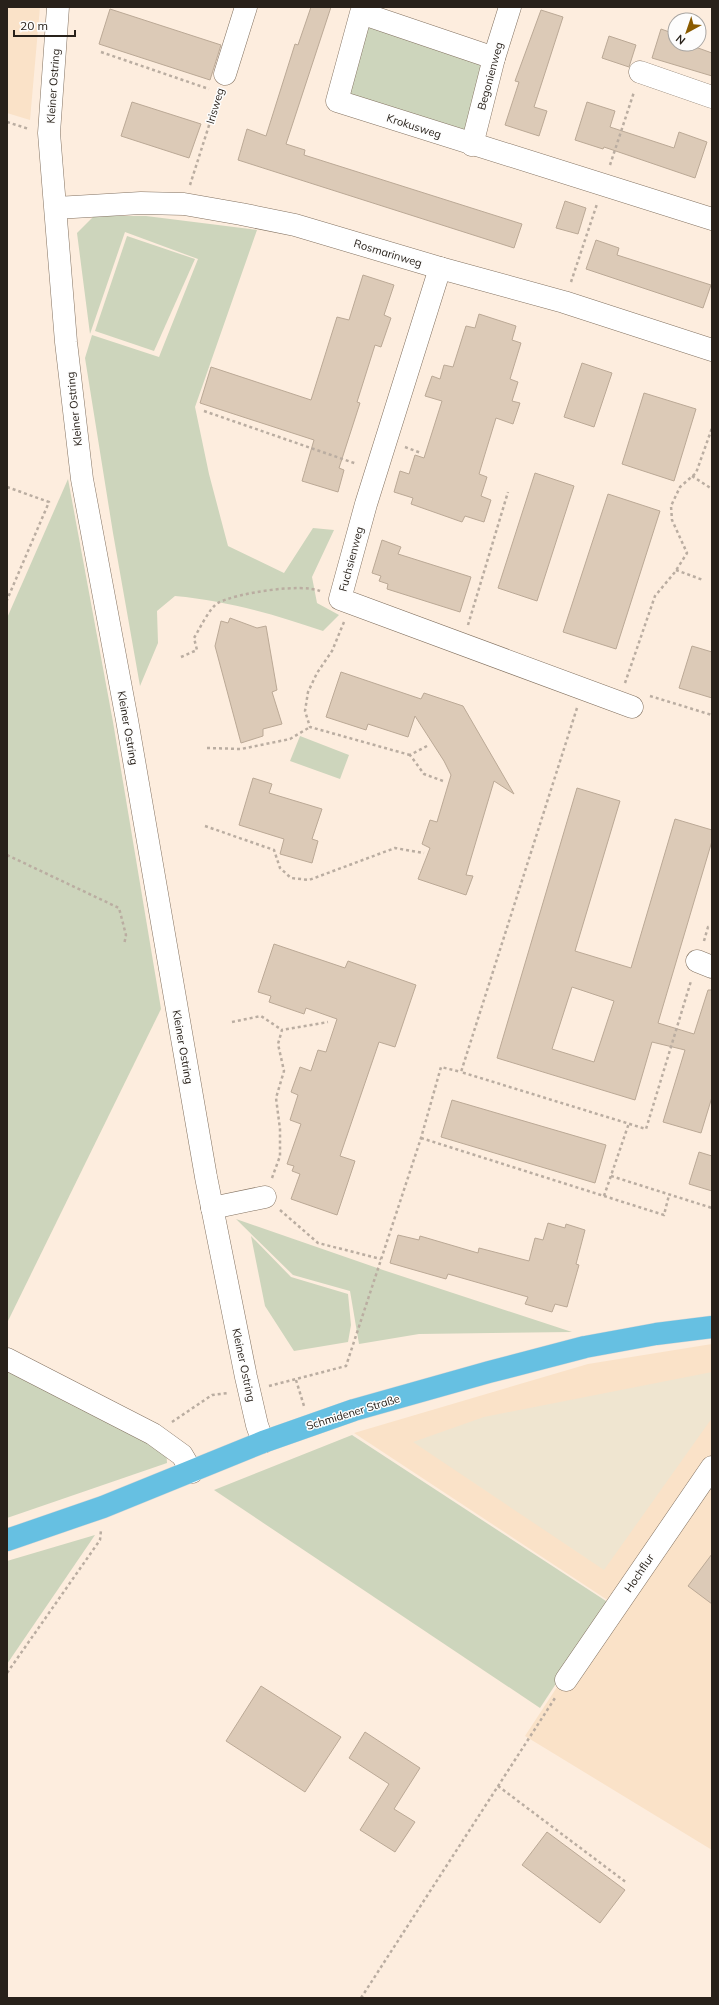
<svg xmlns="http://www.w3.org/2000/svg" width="719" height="2005" font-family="Mulish,sans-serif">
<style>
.built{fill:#fae2c8}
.industrial{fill:#efe5d0}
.green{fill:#cdd5bc}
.building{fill:#dccab7;stroke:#bba996;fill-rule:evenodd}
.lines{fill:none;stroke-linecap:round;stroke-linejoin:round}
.minor-casing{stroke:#837261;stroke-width:23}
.major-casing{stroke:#d8d7d6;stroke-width:23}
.path{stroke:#baada1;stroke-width:2.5;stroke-dasharray:3 3;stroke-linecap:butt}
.minor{stroke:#fff;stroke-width:22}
.major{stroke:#66c0e2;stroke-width:22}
.labels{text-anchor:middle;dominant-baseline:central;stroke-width:3;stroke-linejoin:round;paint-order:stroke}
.street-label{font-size:11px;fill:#28211a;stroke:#fdfdfd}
</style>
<rect width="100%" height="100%" fill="#fdedde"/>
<g class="built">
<path d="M 7,7 L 40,7 L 30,120 L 7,113 Z"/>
<path d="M 712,1344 L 712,1850 L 525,1736 L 612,1603 L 354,1433 L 588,1364 Z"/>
</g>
<path class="industrial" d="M 712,1372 L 712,1418 L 604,1570 L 413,1442 L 484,1417 Z"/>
<g class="green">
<path d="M 361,13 L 494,58 L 472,145 L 337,101 Z"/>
<path d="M 94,216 L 146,216 L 257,230 L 195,407 L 209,474 L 228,546 L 284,573 L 313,528 L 334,530 L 312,577 L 317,603 L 339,615 L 323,631 C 273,614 228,601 175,596 L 157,611 L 158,643 L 140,686 L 113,533 L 85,358 L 92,335 L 159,357 L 198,259 L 125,232 L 90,334 L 77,233 Z"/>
<path d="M 127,236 L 195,259 L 154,351 L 95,331 Z"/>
<path d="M 68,479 L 113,722 L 161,1009 L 7,1323 L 7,618 Z"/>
<path d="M 300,736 L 349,755 L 340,779 L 290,761 Z"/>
<path d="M 236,1219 L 383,1270 L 572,1332 L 419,1334 L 359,1344 L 350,1291 L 293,1275 Z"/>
<path d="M 251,1236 L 291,1277 L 348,1294 L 351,1325 L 348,1342 L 294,1351 L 265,1306 Z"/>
<path d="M 7,1370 L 166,1448 L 167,1463 L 7,1518 Z"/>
<path d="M 352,1435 L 609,1603 L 540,1708 L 214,1490 Z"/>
<path d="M 95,1535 L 7,1664 L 7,1561 Z"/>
</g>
<g class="building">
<path d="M 311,7 L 331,7 L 286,144 L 305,150 L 304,155 L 522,224 L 514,248 L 238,160 L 247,129 L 266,136 L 295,44 L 298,45 Z"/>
<path d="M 110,9 L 221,45 L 210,80 L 99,44 Z"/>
<path d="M 541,10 L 563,17 L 534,107 L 547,111 L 539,136 L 505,125 L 519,82 L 515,81 Z"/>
<path d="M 661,29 L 675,34 L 675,44 L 687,44 L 712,53 L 712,76 L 652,58 Z"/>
<path d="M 609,36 L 636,45 L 629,67 L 602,58 Z"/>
<path d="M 132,102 L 201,124 L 189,158 L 121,136 Z"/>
<path d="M 587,102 L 615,111 L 610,127 L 674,148 L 679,132 L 707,142 L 695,178 L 604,147 L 603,149 L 575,140 Z"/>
<path d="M 565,201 L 586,208 L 578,234 L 556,228 Z"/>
<path d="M 596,240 L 619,248 L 617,255 L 711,285 L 703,308 L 586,269 Z"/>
<path d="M 363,275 L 394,285 L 384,315 L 391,318 L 381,347 L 375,345 L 357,402 L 360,403 L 339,468 L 344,470 L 338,492 L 302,481 L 314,440 L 200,403 L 211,367 L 311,400 L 337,317 L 349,320 Z"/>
<path d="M 479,314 L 516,326 L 512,340 L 521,343 L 510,379 L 518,382 L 512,401 L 520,403 L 513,424 L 496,418 L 485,454 L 479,474 L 487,477 L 481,496 L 491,500 L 484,522 L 465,516 L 462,522 L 411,504 L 413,498 L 394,492 L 400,471 L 409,474 L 415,455 L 424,458 L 442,401 L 425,396 L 432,376 L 440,379 L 444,365 L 453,367 L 466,326 L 475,328 Z"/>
<path d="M 582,363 L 612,373 L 594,427 L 564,417 Z"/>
<path d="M 644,393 L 696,409 L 674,481 L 622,464 Z"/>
<path d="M 535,473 L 574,486 L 537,601 L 498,588 Z"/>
<path d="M 608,494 L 660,511 L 616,649 L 563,632 Z"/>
<path d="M 382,540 L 401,547 L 398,554 L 471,577 L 460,612 L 387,589 L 388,584 L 379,581 L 381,576 L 372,573 Z"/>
<path d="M 230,618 L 257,628 L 266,626 L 277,690 L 272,692 L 282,724 L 263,729 L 263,736 L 241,743 L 215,646 L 221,621 L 228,623 Z"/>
<path d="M 692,646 L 712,652 L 712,698 L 679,688 Z"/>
<path d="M 341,672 L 421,699 L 424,693 L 463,706 L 514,794 L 494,781 L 466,875 L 473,876 L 466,895 L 418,879 L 430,848 L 422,844 L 430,820 L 437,822 L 451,775 L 444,761 L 415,716 L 408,737 L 368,724 L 366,730 L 326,717 Z"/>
<path d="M 253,778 L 272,784 L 269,793 L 322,809 L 312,839 L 318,841 L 312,863 L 280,854 L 284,839 L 239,825 Z"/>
<path d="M 577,788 L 620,801 L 575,951 L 631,968 L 675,819 L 712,830 L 712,841 L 658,1023 L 694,1034 L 708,990 L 712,990 L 712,1097 L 701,1133 L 663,1122 L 685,1050 L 652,1042 L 635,1100 L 497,1058 ZM 572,987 L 614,1001 L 594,1062 L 552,1049 Z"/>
<path d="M 274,944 L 345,968 L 348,961 L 416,985 L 395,1047 L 379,1042 L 340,1156 L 355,1161 L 337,1215 L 291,1199 L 300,1174 L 292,1171 L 294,1166 L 287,1164 L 301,1124 L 290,1120 L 298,1095 L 291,1092 L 300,1067 L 311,1071 L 318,1050 L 326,1052 L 337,1019 L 306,1008 L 304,1014 L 269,1002 L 271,996 L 258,992 Z"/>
<path d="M 452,1100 L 606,1145 L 595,1183 L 441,1137 Z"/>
<path d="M 699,1152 L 712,1156 L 712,1191 L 689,1184 Z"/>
<path d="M 548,1223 L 565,1228 L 566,1224 L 585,1230 L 576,1264 L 579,1265 L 567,1307 L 555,1304 L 552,1312 L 525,1304 L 528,1297 L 448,1274 L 446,1279 L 390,1263 L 398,1235 L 419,1240 L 420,1236 L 478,1253 L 479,1248 L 529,1261 L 535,1238 L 543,1240 Z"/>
<path d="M 712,1554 L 712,1604 L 688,1586 Z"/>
<path d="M 261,1686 L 341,1737 L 305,1792 L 226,1741 Z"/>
<path d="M 365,1732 L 420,1768 L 394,1809 L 415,1822 L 395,1852 L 360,1830 L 389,1784 L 349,1758 Z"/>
<path d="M 547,1832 L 625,1890 L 600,1923 L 522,1865 Z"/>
</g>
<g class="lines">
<defs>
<g id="minor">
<path d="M 58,7 L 49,133 L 66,342 L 82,479 L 127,720 L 206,1177 L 246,1377 L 257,1425 L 263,1442"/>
<path d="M 494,58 L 361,13 L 337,101 L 712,219"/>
<path d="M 640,72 L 712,97"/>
<path d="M 225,74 L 246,7"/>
<path d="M 472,145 L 494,58 L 510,7"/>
<path d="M 56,208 L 141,203 L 184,204 L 241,214 L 295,225 L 440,268 L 564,302 L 712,350"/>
<path d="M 440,268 L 366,504 L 340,599 L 632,707"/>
<path d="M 697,961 L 712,967"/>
<path d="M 212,1208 L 265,1197"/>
<path d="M 7,1359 L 153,1434 L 182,1455 L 192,1472"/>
<path d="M 566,1680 L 712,1467"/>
</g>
<path id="major" d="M 7,1540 L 103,1507 L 263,1442 L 354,1410 L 489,1372 L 585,1347 L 656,1334 L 712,1327"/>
</defs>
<use href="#minor" class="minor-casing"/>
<use href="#major" class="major-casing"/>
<g class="path">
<path d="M 101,52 L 209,89"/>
<path d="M 7,122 L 29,129"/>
<path d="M 610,165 L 634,92"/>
<path d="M 190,185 L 219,94"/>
<path d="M 571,282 L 597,204"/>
<path d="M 204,411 L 357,464"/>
<path d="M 405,447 L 421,453"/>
<path d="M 692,476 L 712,489"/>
<path d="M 7,487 L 49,502 L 7,600"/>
<path d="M 676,570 L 703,580"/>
<path d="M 344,622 L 332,651 L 317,673 L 308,692 L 305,711 L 310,727 L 410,755"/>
<path d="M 468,625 L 508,492"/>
<path d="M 181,657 L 197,650 L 194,638 C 199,630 210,607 218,603 C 236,593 301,583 320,591"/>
<path d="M 625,683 L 655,596 L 675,572 L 687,553 L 672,520 L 671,506 L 680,487 L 696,473 L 712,428"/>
<path d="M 650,696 L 712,715"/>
<path d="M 577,708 L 461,1072 L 646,1129 L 691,981"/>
<path d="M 427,746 L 410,755 L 424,774 L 443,781"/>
<path d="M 207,748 L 241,749 L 290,739 L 310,727"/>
<path d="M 205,826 L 274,850 L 280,868 L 291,878 L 309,880 L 395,848 L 424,853"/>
<path d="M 7,855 L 119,908 L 126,935 L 124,945"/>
<path d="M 704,941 L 708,927 L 712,928"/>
<path d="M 232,1022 L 261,1016 L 282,1030"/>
<path d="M 421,1138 L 664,1215 L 669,1195"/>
<path d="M 611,1176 L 712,1208"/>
<path d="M 272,1178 L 280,1156 L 280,1129 L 276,1098 L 284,1071 L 278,1044 L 282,1030 L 328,1022"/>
<path d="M 604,1196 L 629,1123"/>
<path d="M 280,1210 L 318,1243 L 381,1259"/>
<path d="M 296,1380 L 304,1406"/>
<path d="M 269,1386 L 346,1366 L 421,1138 L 441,1067 L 461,1072"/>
<path d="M 172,1422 L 212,1395 L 228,1393"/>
<path d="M 7,1673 L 100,1540 L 101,1530"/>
<path d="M 498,1786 L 627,1883"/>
<path d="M 361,1998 L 555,1698"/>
</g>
<use href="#minor" class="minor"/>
<use href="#major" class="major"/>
</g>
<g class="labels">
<g class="street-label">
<text transform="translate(490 76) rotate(-75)">Begonienweg</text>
<text transform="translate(53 86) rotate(-86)">Kleiner Ostring</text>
<text transform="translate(215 106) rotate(-73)">Irisweg</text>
<text transform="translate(414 126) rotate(18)">Krokusweg</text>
<text transform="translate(388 253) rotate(17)">Rosmarinweg</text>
<text transform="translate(74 409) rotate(-96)">Kleiner Ostring</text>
<text transform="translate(351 559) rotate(-75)">Fuchsienweg</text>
<text transform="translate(128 728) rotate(80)">Kleiner Ostring</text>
<text transform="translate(183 1047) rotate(80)">Kleiner Ostring</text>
<text transform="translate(244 1365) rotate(78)">Kleiner Ostring</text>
<text transform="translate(353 1412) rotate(-17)">Schmidener Straße</text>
<text transform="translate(639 1573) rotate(-56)">Hochflur</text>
</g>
</g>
<rect width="719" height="2005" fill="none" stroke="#28211a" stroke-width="16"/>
<g transform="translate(687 32) rotate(220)"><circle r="19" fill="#fdfdfd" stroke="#a8a5a2"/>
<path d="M0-3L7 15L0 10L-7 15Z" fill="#8a5b00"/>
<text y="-6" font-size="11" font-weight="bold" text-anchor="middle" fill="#28211a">N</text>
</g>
<path d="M14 30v6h61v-6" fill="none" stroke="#28211a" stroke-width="2"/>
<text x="20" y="30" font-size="12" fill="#28211a" stroke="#fdfdfd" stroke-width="3" paint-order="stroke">20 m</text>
</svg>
